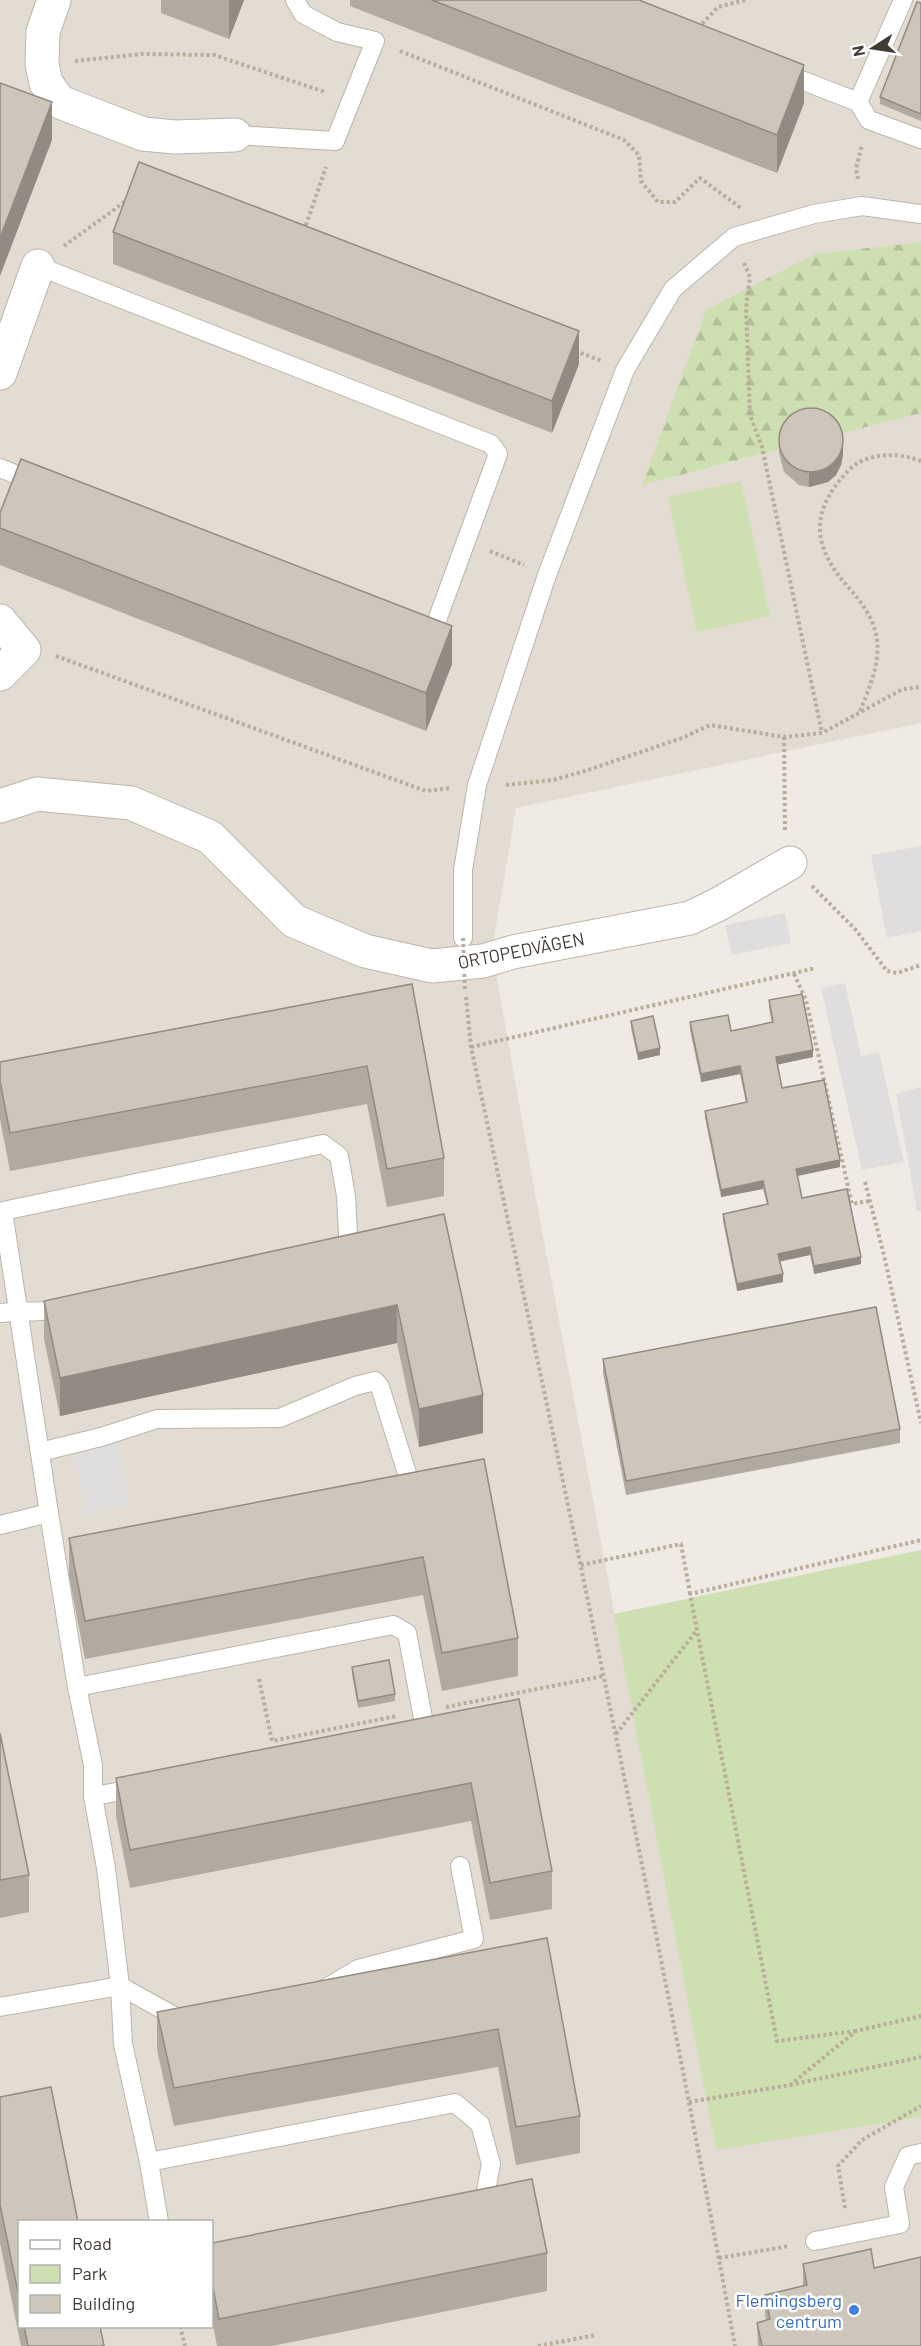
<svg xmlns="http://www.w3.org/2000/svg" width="921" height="2346" font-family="Barlow,sans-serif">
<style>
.residential{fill:#e3dcd2;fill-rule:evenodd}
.forest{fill:url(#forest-firs)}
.park{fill:#cedfb1}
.parking{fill:#e0dedc}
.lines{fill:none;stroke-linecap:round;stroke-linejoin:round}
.service-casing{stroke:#bcb5ab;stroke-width:20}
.minor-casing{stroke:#bcb5ab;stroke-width:35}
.path{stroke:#b9ac9b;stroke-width:4;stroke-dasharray:3 3;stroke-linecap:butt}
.service{stroke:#fff;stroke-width:18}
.minor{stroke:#fff;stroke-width:33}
.path-bridge{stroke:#b9ac9b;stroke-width:4;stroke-dasharray:3 3;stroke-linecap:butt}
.wall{fill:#b2aaa1}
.shaded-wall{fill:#918b83}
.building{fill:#cfc6bb;stroke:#918b83;stroke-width:1.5}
.shop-dot{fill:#3f7fe0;stroke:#fff;stroke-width:2}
.labels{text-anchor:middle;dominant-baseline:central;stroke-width:5;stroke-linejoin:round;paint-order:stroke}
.street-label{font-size:18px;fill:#413b34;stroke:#fff}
.shop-label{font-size:18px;fill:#366cbe;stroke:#fff;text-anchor:end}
</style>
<defs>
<pattern id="forest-firs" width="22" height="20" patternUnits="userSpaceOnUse" patternTransform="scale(1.5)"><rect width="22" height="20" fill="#cedfb1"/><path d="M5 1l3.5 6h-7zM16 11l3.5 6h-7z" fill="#b2c099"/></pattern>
</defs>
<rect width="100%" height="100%" fill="#efebe4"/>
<path class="residential" d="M 0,0 L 921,0 L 921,242 L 815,254 L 643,485 L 921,413 L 921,723 L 516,808 L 492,950 L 534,1188 L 716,2149 L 921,2117 L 921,2346 L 0,2346 ZM 20,2222 L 212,2222 L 212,2326 L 20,2326 Z"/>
<path class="forest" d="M 921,242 L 921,413 L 642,485 L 706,310 L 815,254 Z"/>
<g class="park">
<path d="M 741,481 L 770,616 L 697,632 L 668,497 Z"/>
<path d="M 921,1550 L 921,2117 L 716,2150 L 614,1614 Z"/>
</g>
<g class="parking">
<path d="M 921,846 L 921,931 L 887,938 L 871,855 Z"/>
<path d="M 785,913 L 791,943 L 732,955 L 725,925 Z"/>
<path d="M 845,983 L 861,1056 L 879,1052 L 904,1162 L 862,1170 L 821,988 Z"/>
<path d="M 921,1087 L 921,1211 L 917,1211 L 896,1094 Z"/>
<path d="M 118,1440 L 129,1505 L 86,1517 L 72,1450 Z"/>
</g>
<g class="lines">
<defs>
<g id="service">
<path d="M 783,73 L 858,102 L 869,120 L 921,139"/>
<path d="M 858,102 L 903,0"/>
<path d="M 235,135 L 335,141 L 375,41 L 337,32 L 303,14 L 295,0"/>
<path d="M 38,266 L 491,444 L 498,454 L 433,631 L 423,637"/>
<path d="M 0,468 L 37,483"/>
<path d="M 463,938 L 463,870 L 477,785 L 547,575 L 625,370 L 673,289 L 734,237 L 814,214 L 862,206 L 921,214"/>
<path d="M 0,1313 C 22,1310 45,1313 67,1309"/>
<path d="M 40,1452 L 101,1437 L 157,1419 L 280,1418 L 355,1386 L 375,1381 L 380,1387 L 410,1483"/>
<path d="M 49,1513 L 77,1687 L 93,1765 L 93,1796 L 106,1868 L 120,1986 L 123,2044 L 149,2162 L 455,2103 L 480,2124 L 491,2164 L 484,2201 L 476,2208"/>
<path d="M 0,1525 L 49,1513 L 3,1211 L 323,1144 L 339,1156 L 346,1196 L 349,1253 L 344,1254"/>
<path d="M 77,1687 L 393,1625 L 407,1633 L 426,1734 L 418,1735"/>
<path d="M 93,1796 L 140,1788"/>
<path d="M 326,1988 L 358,1969 L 474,1939 L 460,1866"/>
<path d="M 0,2007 L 120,1986 L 185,2022"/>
<path d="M 149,2162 L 159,2222"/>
<path d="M 815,2241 L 900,2224 L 894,2187 L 908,2156 L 921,2153"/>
</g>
<g id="minor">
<path d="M 54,0 L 43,32 L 42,64 L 46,83 L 60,102 L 143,134 L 175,137 L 235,135"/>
<path d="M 0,373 L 38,266"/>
<path d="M 0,621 L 24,650 L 0,674"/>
<path d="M 0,806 L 37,794 L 131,803 L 210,837 L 294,921 L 365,951 L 432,966 L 483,961 L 513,952 L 690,918 L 719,904 L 790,863"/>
</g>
</defs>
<use href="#service" class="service-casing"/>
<use href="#minor" class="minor-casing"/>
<g class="path">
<path d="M 698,28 L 718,7 L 745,0"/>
<path d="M 400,51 L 624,140 L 639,155 L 641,181 L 658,202 L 675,202 L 700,178 L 741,208"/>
<path d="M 75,61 L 142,54 L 214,55 L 325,92"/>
<path d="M 858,179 L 856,168 L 862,145"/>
<path d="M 304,231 L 326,167"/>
<path d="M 64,246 L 126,201"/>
<path d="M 744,263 L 750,277 L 746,308 L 750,415 L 762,447 L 822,733"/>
<path d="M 575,351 L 602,361"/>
<path d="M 490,551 L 524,565"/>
<path d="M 56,656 L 426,791 L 451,788"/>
<path d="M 860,711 C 869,689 880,664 877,640 C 874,618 862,603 849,588 C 812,547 809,512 848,471 C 866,452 898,452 921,461"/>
<path d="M 784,737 L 785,831"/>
<path d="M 506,785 L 553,780 L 585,771 L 682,738 L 710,725 L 784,737 L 822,733 L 903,689 L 921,687"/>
<path d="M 812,886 L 855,929 L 887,971 L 897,973 L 921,965"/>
<path d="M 794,974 L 806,1000 L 852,1204 L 869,1201"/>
<path d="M 466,997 L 471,1047 C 563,1479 655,1911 735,2346"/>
<path d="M 471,1047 L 816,968"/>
<path d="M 865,1182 L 884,1255 L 921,1423"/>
<path d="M 581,1565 L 681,1544 L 690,1593"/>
<path d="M 259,1679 L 272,1741 L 397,1716"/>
<path d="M 446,1707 L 603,1676"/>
<path d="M 616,1734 L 697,1630"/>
<path d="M 856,2031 L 777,2041 L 690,1594 L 921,1540"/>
<path d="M 790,2085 L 921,2057"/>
<path d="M 689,2102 L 790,2085 L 856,2031 L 921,2016"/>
<path d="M 845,2208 L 838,2166 L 862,2140 L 921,2106"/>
<path d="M 719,2258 L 789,2246"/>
<path d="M 180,2326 L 185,2346"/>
<path d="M 538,2346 L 596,2335"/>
</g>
<use href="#service" class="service"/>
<use href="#minor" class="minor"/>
<path class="path-bridge" d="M 463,938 L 465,991"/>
</g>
<g class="wall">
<path d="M 161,0 L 244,0 L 229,39 L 161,13 Z"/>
<path d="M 350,0 L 639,0 L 804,103 L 777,173 L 350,6 Z"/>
<path d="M 921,3 L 921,121 L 880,104 L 880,97 Z"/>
<path d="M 113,232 L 579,364 L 552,433 L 113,264 Z"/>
<path d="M 779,438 L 843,455 L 841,465 L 836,475 L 828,482 L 809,487 L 799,485 L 784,472 L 779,453 Z"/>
<path d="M 0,513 L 452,664 L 426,731 L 0,565 Z"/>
<path d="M 412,984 L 444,1158 L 444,1196 L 387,1207 L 367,1104 L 10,1171 L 0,1119 L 0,1062 Z"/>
<path d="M 769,1000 L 813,1057 L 777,1064 L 782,1088 L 840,1167 L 798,1176 L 802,1198 L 861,1264 L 814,1274 L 810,1255 L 780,1261 L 783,1282 L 737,1291 L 723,1221 L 723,1214 L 767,1204 L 763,1189 L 721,1197 L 705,1118 L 705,1111 L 746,1103 L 740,1074 L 701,1082 L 690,1030 L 690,1022 L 731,1031 L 772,1023 L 769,1008 Z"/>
<path d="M 631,1021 L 660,1055 L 638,1060 L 631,1028 Z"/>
<path d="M 444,1214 L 483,1433 L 419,1447 L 397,1343 L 60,1416 L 44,1339 L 44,1301 Z"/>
<path d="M 603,1359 L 900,1429 L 900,1443 L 626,1495 L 603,1373 Z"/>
<path d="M 484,1459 L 518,1638 L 518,1676 L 442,1691 L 423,1595 L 85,1659 L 69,1576 L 69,1538 Z"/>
<path d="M 352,1667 L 395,1694 L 395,1701 L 358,1708 L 352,1674 Z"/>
<path d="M 519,1699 L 552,1871 L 552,1909 L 490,1920 L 471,1821 L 130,1888 L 116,1816 L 116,1778 Z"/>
<path d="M 0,1733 L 29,1875 L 29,1912 L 0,1918 Z"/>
<path d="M 547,1938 L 580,2116 L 580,2153 L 516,2165 L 498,2067 L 174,2126 L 157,2050 L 157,2012 Z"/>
<path d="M 0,2097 L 20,2222 L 20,2326 L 100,2326 L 104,2346 L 21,2346 L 0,2243 Z"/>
<path d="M 212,2243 L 547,2253 L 547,2291 L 272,2346 L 217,2346 L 212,2319 Z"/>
<path d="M 803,2264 L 874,2268 L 921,2346 L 758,2346 L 757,2323 L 766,2320 L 765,2315 L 765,2295 L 803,2286 Z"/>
</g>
<g class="shaded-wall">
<path d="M 229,0 L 244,0 L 229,39 Z"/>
<path d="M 804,65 L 804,103 L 777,173 L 777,135 Z"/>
<path d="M 52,102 L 52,140 L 0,276 L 0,238 Z"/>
<path d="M 579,331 L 579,364 L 552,433 L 552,401 Z"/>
<path d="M 843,440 L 843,455 L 841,465 L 836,475 L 828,482 L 809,487 L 809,473 Z"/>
<path d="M 452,626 L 452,664 L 426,731 L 426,693 Z"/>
<path d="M 660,1048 L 660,1055 L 638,1060 L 638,1053 Z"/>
<path d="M 813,1050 L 813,1057 L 776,1065 L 776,1057 Z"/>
<path d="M 740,1066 L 740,1074 L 701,1082 L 701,1074 Z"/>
<path d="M 840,1160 L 840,1167 L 796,1176 L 796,1169 Z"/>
<path d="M 763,1181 L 763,1189 L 721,1197 L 721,1190 Z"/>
<path d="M 810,1247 L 810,1255 L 778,1262 L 778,1254 Z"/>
<path d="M 861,1257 L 861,1264 L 814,1274 L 814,1266 Z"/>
<path d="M 783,1274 L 783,1282 L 737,1291 L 737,1284 Z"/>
<path d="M 397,1305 L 397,1343 L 60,1416 L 60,1378 Z"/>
<path d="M 483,1395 L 483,1433 L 419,1447 L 419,1409 Z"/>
</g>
<g class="building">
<path d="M 432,0 L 639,0 L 804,65 L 777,135 Z"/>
<path d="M 917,2 L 921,3 L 921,114 L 880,97 Z"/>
<path d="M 0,83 L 52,102 L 0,238 Z"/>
<path d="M 139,162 L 579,331 L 552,401 L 113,232 Z"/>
<circle cx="811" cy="440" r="32"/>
<path d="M 21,459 L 452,626 L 426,693 L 0,528 L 0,513 Z"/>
<path d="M 412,984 L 444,1158 L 387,1169 L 367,1066 L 10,1133 L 0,1081 L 0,1062 Z"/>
<path d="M 802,994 L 813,1050 L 776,1057 L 782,1088 L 824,1080 L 840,1160 L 796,1169 L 802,1198 L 847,1189 L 861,1257 L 814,1266 L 810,1247 L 778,1254 L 783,1274 L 737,1284 L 723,1214 L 768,1204 L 763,1181 L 721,1190 L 705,1111 L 747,1102 L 740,1066 L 701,1074 L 690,1022 L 728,1015 L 731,1031 L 773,1022 L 769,1000 Z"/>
<path d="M 653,1016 L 660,1048 L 638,1053 L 631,1021 Z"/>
<path d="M 444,1214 L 483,1395 L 419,1409 L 397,1305 L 60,1378 L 44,1301 Z"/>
<path d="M 876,1307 L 900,1429 L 626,1481 L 603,1359 Z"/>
<path d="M 484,1459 L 518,1638 L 442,1653 L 423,1557 L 85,1621 L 69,1538 Z"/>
<path d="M 389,1660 L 395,1694 L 358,1701 L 352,1667 Z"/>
<path d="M 519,1699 L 552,1871 L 490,1883 L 471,1783 L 130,1850 L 116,1778 Z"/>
<path d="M 0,1733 L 29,1875 L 0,1880 Z"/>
<path d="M 547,1938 L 580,2116 L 516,2127 L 498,2029 L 174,2088 L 157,2012 Z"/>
<path d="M 51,2087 L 78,2222 L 20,2222 L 20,2302 L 0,2205 L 0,2097 Z"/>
<path d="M 532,2179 L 547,2253 L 219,2319 L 212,2282 L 212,2243 Z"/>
<path d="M 871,2249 L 874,2268 L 921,2257 L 921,2346 L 762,2346 L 757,2323 L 770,2319 L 765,2295 L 807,2285 L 803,2264 Z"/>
<path d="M 24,2326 L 100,2326 L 104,2346 L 28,2346 Z"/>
</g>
<circle class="shop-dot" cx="854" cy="2310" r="6"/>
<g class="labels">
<g class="street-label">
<text transform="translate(521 950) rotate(-11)">ORTOPEDVÄGEN</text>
</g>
<g class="shop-label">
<text x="842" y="2300">Flemingsberg<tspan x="842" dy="21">centrum</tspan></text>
</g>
</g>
<rect x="18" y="2220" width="195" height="108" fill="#ffffff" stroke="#b3b1ae" stroke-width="1.5"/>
<rect x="30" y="2240" width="30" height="9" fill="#ffffff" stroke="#b3b1ae" stroke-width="1.5"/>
<text x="72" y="2250" font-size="18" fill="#413b34">Road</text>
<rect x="30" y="2265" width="30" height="18" fill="#cedfb1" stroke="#b3b1ae" stroke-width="1.5"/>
<text x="72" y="2280" font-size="18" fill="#413b34">Park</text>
<rect x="30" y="2295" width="30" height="18" fill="#cfc6bb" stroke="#b3b1ae" stroke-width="1.5"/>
<text x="72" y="2310" font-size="18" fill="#413b34">Building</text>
<g transform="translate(873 48) rotate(258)" stroke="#ffffff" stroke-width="4.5" paint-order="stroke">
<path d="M0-4.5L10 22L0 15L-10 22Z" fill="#413b34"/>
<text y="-9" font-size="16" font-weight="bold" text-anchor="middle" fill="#413b34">N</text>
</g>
</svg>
